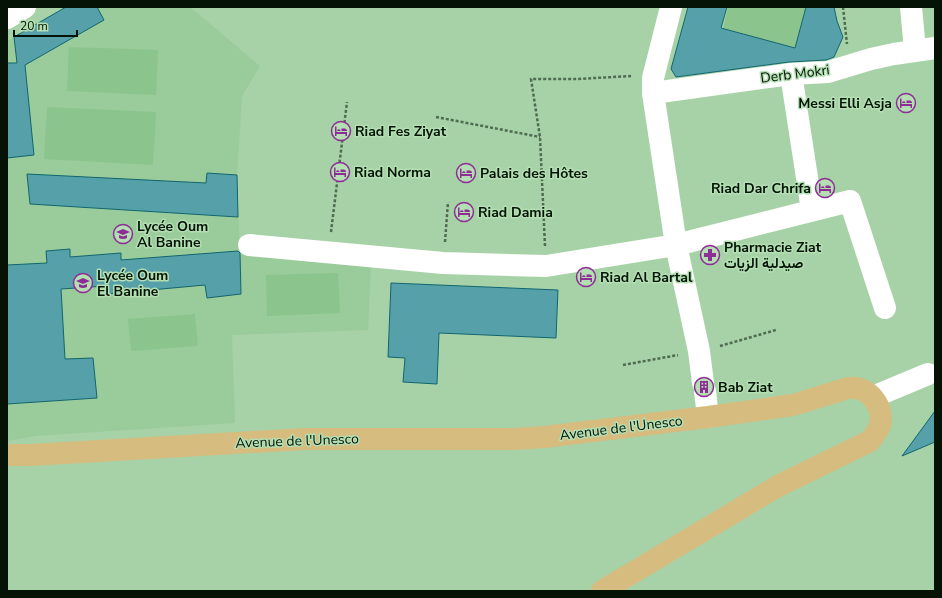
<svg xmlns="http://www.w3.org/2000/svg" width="942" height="598" font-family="'Nunito Sans',Vazirmatn,sans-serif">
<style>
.built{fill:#9acb9a}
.green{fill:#8cc48d}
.building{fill:#56a0a9;stroke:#11666e}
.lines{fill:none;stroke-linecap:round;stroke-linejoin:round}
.path{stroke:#4f6b50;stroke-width:2.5;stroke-dasharray:3 2;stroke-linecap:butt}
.minor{stroke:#fff;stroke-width:22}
.major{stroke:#d6bc7f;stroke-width:22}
.labels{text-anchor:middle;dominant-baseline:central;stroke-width:3;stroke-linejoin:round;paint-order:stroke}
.street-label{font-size:14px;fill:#041305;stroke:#b3dfb3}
.poi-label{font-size:14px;font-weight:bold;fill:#041305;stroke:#b3dfb3;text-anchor:start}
</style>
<rect width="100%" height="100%" fill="#a7d2a7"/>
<path class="built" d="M 66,7 L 190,7 L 260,66 L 242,96 L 237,175 L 240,254 L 371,264 L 368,330 L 232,335 L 235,423 L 36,436 L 7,441 L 7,41 Z"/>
<g class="green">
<path d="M 728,7 L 806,7 L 795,48 L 723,28 Z"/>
<path d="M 69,47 L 158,50 L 156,95 L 67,91 Z"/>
<path d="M 47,107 L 156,112 L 153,165 L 44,159 Z"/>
<path d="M 338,273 L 340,313 L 267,316 L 266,275 Z"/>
<path d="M 195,314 L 198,346 L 131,351 L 128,319 Z"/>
</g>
<g class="building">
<path d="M 66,7 L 97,7 L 104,20 L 25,65 L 34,155 L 7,158 L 7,63 L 17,63 L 14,37 Z"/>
<path d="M 688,7 L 727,7 L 721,28 L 795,48 L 806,7 L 834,7 L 837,21 L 843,37 L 834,57 L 826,60 L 789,62 L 676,77 L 671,69 Z"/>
<path d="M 207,173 L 237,175 L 238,217 L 30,204 L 27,174 L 206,183 Z"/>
<path d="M 70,249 L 70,257 L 121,253 L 121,260 L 238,251 L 240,253 L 241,294 L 207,298 L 205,285 L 107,294 L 106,286 L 61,289 L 65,359 L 93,358 L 97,398 L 7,404 L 7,265 L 47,263 L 46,251 Z"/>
<path d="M 391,283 L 558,290 L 556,338 L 439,333 L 437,384 L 403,382 L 405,358 L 388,357 Z"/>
<path d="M 935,411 L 935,442 L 902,456 Z"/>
</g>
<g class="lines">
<g class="path">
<path d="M 843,7 L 847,44"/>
<path d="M 436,117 L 540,137"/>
<path d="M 331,232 L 347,102"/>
<path d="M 445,242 L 448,202"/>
<path d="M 545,246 L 540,137 L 531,79 L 577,79 L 632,76"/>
<path d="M 720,346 L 776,330"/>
<path d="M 623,365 L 678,355"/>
</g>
<g class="minor">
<path d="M 671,7 L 653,78 L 653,93 L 676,245 L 699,351 L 703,383"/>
<path d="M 911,7 L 915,50"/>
<path d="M 7,18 L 25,7"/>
<path d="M 791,74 L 812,210"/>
<path d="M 653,93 L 791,74 L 828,72 L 871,59 L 894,54 L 935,48"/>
<path d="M 249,245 L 443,263 L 546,266 L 676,245 L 850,201 L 885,308"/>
<path d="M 705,391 L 708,417"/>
<path d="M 873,397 L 928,374"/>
</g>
<path class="major" d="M 7,455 L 30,455 L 305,439 L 514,439 L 544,437 L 708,417 L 793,405 L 848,388 C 851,388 854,388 857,388 C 873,392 884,409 880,425 C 878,431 874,436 870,441 L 778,486 L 602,591"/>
</g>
<defs>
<symbol id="hotel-ring" viewBox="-11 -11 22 22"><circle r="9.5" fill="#b3dfb3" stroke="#8e2d96" stroke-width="1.5"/><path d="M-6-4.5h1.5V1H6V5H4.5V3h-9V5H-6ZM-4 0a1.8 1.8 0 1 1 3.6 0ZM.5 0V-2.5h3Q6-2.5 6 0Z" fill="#8e2d96"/></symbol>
<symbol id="university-ring" viewBox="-11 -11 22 22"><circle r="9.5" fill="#b3dfb3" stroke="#8e2d96" stroke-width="1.5"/><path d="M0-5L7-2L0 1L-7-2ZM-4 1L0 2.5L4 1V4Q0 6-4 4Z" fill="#8e2d96"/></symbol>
<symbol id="pharmacy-ring" viewBox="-11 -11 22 22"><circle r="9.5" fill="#b3dfb3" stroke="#8e2d96" stroke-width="1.5"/><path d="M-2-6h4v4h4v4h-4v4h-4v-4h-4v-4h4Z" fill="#8e2d96"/></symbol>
<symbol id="school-ring" viewBox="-11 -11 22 22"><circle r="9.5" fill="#b3dfb3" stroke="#8e2d96" stroke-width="1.5"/><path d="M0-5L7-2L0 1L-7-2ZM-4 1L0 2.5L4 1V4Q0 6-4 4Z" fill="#8e2d96"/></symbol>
<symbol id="building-ring" viewBox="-11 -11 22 22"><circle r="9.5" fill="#b3dfb3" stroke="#8e2d96" stroke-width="1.5"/><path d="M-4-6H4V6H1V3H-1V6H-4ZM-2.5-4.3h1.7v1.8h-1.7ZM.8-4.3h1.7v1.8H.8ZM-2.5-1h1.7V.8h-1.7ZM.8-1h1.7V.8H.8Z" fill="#8e2d96"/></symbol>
</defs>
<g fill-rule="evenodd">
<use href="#hotel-ring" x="895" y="92" width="22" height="22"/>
<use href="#hotel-ring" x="330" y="120" width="22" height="22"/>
<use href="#hotel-ring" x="329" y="161" width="22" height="22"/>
<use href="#hotel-ring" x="455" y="162" width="22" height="22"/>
<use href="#hotel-ring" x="814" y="177" width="22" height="22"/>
<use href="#hotel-ring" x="453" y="201" width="22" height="22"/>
<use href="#university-ring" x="112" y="223" width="22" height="22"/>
<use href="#pharmacy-ring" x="699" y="244" width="22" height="22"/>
<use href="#hotel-ring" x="575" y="266" width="22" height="22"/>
<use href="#school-ring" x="72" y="272" width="22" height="22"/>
<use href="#building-ring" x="693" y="376" width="22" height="22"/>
</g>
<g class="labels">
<g class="street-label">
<text transform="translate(795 74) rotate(-7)">Derb Mokri</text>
<text transform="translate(621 428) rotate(-7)">Avenue de l'Unesco</text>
<text transform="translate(297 441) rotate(-2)">Avenue de l'Unesco</text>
</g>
<g class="poi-label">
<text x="892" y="103" text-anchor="end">Messi Elli Asja</text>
<text x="355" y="131">Riad Fes Ziyat</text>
<text x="354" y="172">Riad Norma</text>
<text x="480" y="173">Palais des Hôtes</text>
<text x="811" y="188" text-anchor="end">Riad Dar Chrifa</text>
<text x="478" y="212">Riad Damia</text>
<text x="137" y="226">Lycée Oum<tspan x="137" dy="16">Al Banine</tspan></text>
<text x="724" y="247">Pharmacie Ziat<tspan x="724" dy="16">صيدلية الزيات</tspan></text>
<text x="97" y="275">Lycée Oum<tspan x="97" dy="16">El Banine</tspan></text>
<text x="600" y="277">Riad Al Bartal</text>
<text x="718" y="387">Bab Ziat</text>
</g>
</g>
<rect width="942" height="598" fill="none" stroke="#041305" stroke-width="16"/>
<path d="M14 30v6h63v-6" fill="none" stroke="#041305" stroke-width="2"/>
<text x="20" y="30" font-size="12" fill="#041305" stroke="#b3dfb3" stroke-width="3" paint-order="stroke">20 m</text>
</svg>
